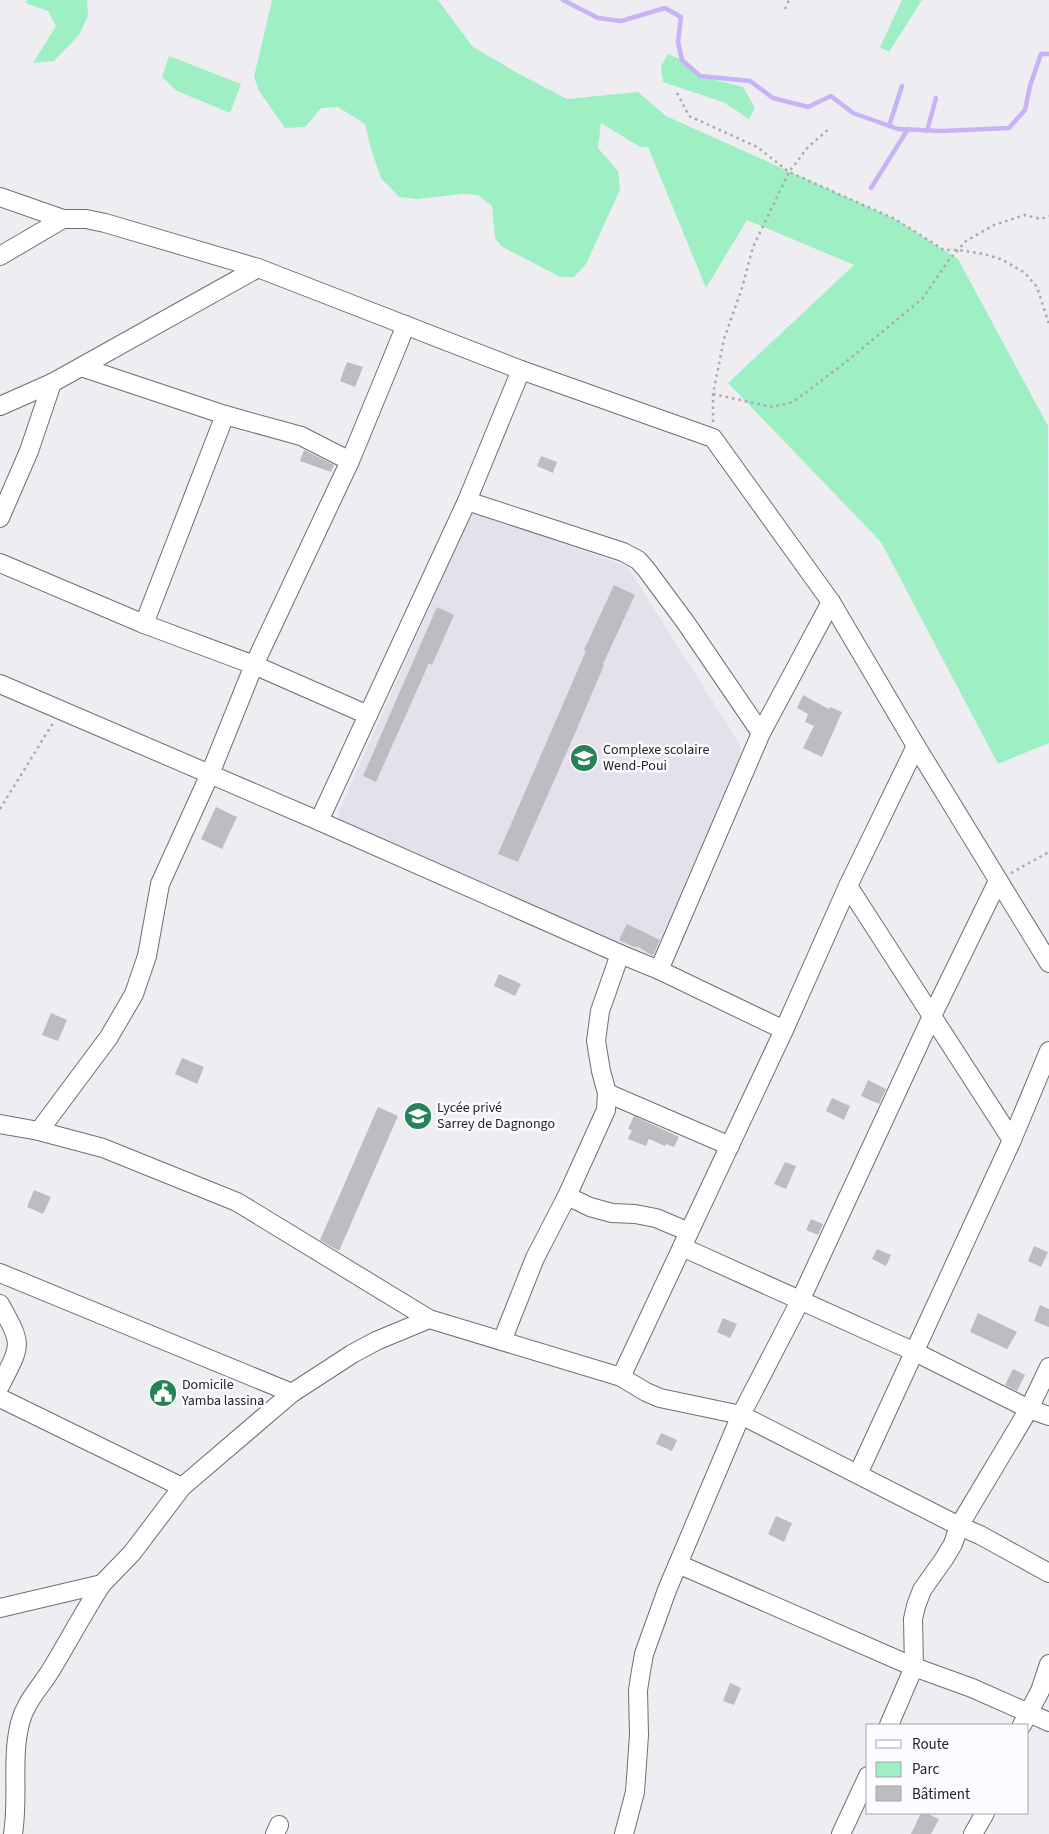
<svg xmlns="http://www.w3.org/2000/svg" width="1049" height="1834" font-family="'Source Sans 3',sans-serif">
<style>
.built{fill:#e4e1ed}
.green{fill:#9ef0c4}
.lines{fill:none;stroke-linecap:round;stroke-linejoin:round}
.stream{stroke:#c8b3f7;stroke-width:4.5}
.building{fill:#bdbcc1}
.street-casing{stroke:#6f6e72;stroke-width:20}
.path{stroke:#a9a8ac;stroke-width:2.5;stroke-dasharray:2.5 4;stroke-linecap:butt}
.street{stroke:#fff;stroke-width:18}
.labels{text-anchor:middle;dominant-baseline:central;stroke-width:5;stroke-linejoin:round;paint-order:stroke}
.poi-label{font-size:14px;fill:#242325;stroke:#fcfbff;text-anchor:start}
</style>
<rect width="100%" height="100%" fill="#eeedf2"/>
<path class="built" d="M 476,513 L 627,566 L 739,743 L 741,755 L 655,954 L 643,956 L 341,824 L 338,813 L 470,516 Z"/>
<g class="green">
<path d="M 27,0 L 87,0 L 88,16 L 79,35 L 54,61 L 33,63 L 56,26 L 48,11 L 25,3 Z"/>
<path d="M 272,0 L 438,0 L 473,47 L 521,75 L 567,99 L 638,92 L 666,116 L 895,219 L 958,259 L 1048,426 L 1049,743 L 998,764 L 881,542 L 728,383 L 854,265 L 747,220 L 706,288 L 648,147 L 640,147 L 601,123 L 598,148 L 618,171 L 620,190 L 586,264 L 574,277 L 560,277 L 501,246 L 495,238 L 492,206 L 478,195 L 463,194 L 417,199 L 399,197 L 381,178 L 371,149 L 365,124 L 338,107 L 321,108 L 305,127 L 285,128 L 259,91 L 254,77 Z"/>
<path d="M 902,0 L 922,0 L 889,52 L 880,47 Z"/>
<path d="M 668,54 L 682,60 L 700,76 L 743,87 L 755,108 L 749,119 L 723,102 L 663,82 L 661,66 Z"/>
<path d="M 169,56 L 241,84 L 230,113 L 177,91 L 162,77 Z"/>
</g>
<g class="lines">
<g class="stream">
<path d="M 563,0 L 598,18 L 621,21 L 665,8 L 681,17 L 678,42 L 682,60 L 700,76 L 750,81 L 773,98 L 808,107 L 831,96 L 853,113 L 898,129 L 942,131 L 1009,128 L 1025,110 L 1030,86 L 1041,54 L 1049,54"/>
<path d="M 889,126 L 902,86"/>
<path d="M 927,131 L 936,98"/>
<path d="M 871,188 L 908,129"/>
</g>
</g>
<g class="building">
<path d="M 347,362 L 363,367 L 355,387 L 340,381 Z"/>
<path d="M 304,450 L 334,465 L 331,472 L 300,461 Z"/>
<path d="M 541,456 L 557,462 L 553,473 L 537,466 Z"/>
<path d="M 614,585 L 635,595 L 603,664 L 604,665 L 573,738 L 518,862 L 498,854 L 586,651 L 584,650 Z"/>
<path d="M 437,607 L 454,615 L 432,665 L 429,663 L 376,782 L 363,776 Z"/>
<path d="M 803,695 L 829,709 L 830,707 L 842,712 L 822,757 L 803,748 L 814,726 L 805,722 L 808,714 L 797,708 Z"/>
<path d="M 216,807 L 237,817 L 222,849 L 201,839 Z"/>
<path d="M 627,924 L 660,940 L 653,956 L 637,946 L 637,948 L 619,940 Z"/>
<path d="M 499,974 L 521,984 L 515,996 L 494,986 Z"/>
<path d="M 51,1013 L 67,1020 L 58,1041 L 42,1035 Z"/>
<path d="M 182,1058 L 204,1067 L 197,1084 L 175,1074 Z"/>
<path d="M 868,1080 L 886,1089 L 879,1104 L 861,1096 Z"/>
<path d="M 832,1098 L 850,1106 L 844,1120 L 826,1111 Z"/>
<path d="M 378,1107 L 398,1116 L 339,1251 L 320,1240 Z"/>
<path d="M 634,1116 L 679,1137 L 674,1147 L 666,1144 L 665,1146 L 649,1139 L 646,1146 L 628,1139 L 632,1130 L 628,1129 Z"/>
<path d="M 785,1162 L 796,1166 L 786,1189 L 774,1184 Z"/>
<path d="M 34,1190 L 51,1197 L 43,1214 L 27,1207 Z"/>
<path d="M 811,1219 L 823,1224 L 818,1235 L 806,1230 Z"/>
<path d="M 1034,1246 L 1048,1252 L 1041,1267 L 1028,1261 Z"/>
<path d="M 877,1249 L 891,1255 L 886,1266 L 872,1259 Z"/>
<path d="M 1040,1305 L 1049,1309 L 1049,1327 L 1034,1321 Z"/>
<path d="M 978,1313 L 1017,1332 L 1007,1349 L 970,1332 Z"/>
<path d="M 723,1318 L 737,1324 L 730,1338 L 717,1332 Z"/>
<path d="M 1013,1369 L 1025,1375 L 1017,1391 L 1005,1385 Z"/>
<path d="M 661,1433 L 677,1440 L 672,1451 L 656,1444 Z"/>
<path d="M 776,1516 L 792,1523 L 784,1542 L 768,1534 Z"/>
<path d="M 730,1683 L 741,1688 L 734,1705 L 723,1701 Z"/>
<path d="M 921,1813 L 926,1813 L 939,1819 L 931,1834 L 911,1834 Z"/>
</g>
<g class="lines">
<defs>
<g id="street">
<path d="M 0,197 L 63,219 L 86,219 L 105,223 L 258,268 L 521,370 L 713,438 L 831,602 L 916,746 L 1049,963"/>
<path d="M 0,256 L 63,219"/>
<path d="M 81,367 L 225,415 L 301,436 L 350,461"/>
<path d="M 0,406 L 52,383 L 258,268"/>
<path d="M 467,501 L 623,552 L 638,560 L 646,569 L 686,623 L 761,733"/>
<path d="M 0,518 L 29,451 L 52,383"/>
<path d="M 0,563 L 144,624 L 254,665 L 368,715"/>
<path d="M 144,624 L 225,415"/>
<path d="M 0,684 L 319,821 L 620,954 L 659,970 L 784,1030"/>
<path d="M 319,821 L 467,501 L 521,370"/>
<path d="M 848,886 L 1012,1140"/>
<path d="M 659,970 L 761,733 L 831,602"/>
<path d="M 607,1093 L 730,1146"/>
<path d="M 0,1124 L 39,1131 L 103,1148 L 237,1202 L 429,1319"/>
<path d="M 39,1131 L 109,1037 L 134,994 L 147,956 L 160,884 L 210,774 L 254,665 L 350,461 L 406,325"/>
<path d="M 567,1196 L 590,1207 L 612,1213 L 635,1214 L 656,1218 L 689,1232"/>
<path d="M 682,1247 L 915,1352 L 1029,1409 L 1049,1416"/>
<path d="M 0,1273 L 292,1393"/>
<path d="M 0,1304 C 23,1346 22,1343 0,1386"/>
<path d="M 502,1341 L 535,1258 L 567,1196 L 606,1110 L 607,1093 L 601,1071 L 596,1041 L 600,1011 L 620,954"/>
<path d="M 621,1377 L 784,1030 L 848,886 L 916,746"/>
<path d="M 0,1398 L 182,1487"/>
<path d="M 858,1474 L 1012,1140 L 1049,1051"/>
<path d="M 678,1564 L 914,1667 L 972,1688 L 1049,1722"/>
<path d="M 0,1608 L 102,1584 L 132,1553 L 182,1487 L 292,1393 L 352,1354 L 376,1341 L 429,1319 L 621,1377 L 646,1392 L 660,1398 L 741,1415 L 959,1526 L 980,1535 L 1049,1573"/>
<path d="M 889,1725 L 914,1667 L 913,1619 L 916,1606 L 922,1590 L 944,1559 L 953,1544 L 959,1526 L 1029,1409 L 1049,1367"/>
<path d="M 1022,1725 L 1040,1691 L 1049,1664"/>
<path d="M 13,1834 C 19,1797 11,1759 20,1723 C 25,1703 38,1690 49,1673 C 67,1644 83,1613 102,1584"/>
<path d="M 275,1834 L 279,1825"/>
<path d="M 624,1834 L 635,1792 L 639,1735 L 638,1690 L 641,1671 L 644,1654 L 667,1590 L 741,1415 L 800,1301 L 932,1016 L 998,881"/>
<path d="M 841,1834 L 868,1776"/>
<path d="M 973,1834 L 985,1813"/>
</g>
</defs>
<use href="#street" class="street-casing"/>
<g class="path">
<path d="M 785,9 L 789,0"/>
<path d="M 677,93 L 689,116 L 757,147 L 789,172 L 895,219 L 944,250 L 958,250 L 984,254 L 1003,260 L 1025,273 L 1037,287 L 1049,324"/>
<path d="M 713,394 L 772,407 L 793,402 L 846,362 L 923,298 L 948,261 L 966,241 L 994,225 L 1025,215 L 1041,219 L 1049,216"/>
<path d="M 713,422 L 713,394 L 724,339 L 742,288 L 753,247 L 789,172 L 808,147 L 830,128"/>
<path d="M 0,809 L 53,723"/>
<path d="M 1011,873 L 1049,852"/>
</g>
<use href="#street" class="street"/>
</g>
<defs>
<symbol id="school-disc" viewBox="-11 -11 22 22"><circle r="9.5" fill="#258259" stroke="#fcfbff"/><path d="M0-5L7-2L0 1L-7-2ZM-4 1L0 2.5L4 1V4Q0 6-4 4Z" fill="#fff"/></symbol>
<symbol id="civic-disc" viewBox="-11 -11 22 22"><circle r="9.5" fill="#258259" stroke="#fcfbff"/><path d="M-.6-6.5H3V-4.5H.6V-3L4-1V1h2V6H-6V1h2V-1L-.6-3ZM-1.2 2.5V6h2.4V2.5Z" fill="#fff"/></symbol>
</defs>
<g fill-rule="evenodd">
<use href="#school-disc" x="568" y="742" width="32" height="32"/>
<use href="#school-disc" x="402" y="1100" width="32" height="32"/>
<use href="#civic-disc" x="147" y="1377" width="32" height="32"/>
</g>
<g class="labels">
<g class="poi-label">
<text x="603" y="750">Complexe scolaire<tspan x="603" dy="16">Wend-Poui</tspan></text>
<text x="437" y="1108">Lycée privé<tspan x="437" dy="16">Sarrey de Dagnongo</tspan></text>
<text x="182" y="1385">Domicile<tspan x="182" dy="16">Yamba lassina</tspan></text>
</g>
</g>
<rect x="866" y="1724" width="162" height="90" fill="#fcfbff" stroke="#a6a5a8"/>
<rect x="876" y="1740" width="25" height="8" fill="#ffffff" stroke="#a6a5a8"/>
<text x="912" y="1749" font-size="15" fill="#242325">Route</text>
<rect x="876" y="1762" width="25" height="15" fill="#9ef0c4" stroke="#a6a5a8"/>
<text x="912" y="1774" font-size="15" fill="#242325">Parc</text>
<rect x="876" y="1786" width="25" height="15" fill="#bdbcc1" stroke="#a6a5a8"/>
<text x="912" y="1799" font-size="15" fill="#242325">Bâtiment</text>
</svg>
